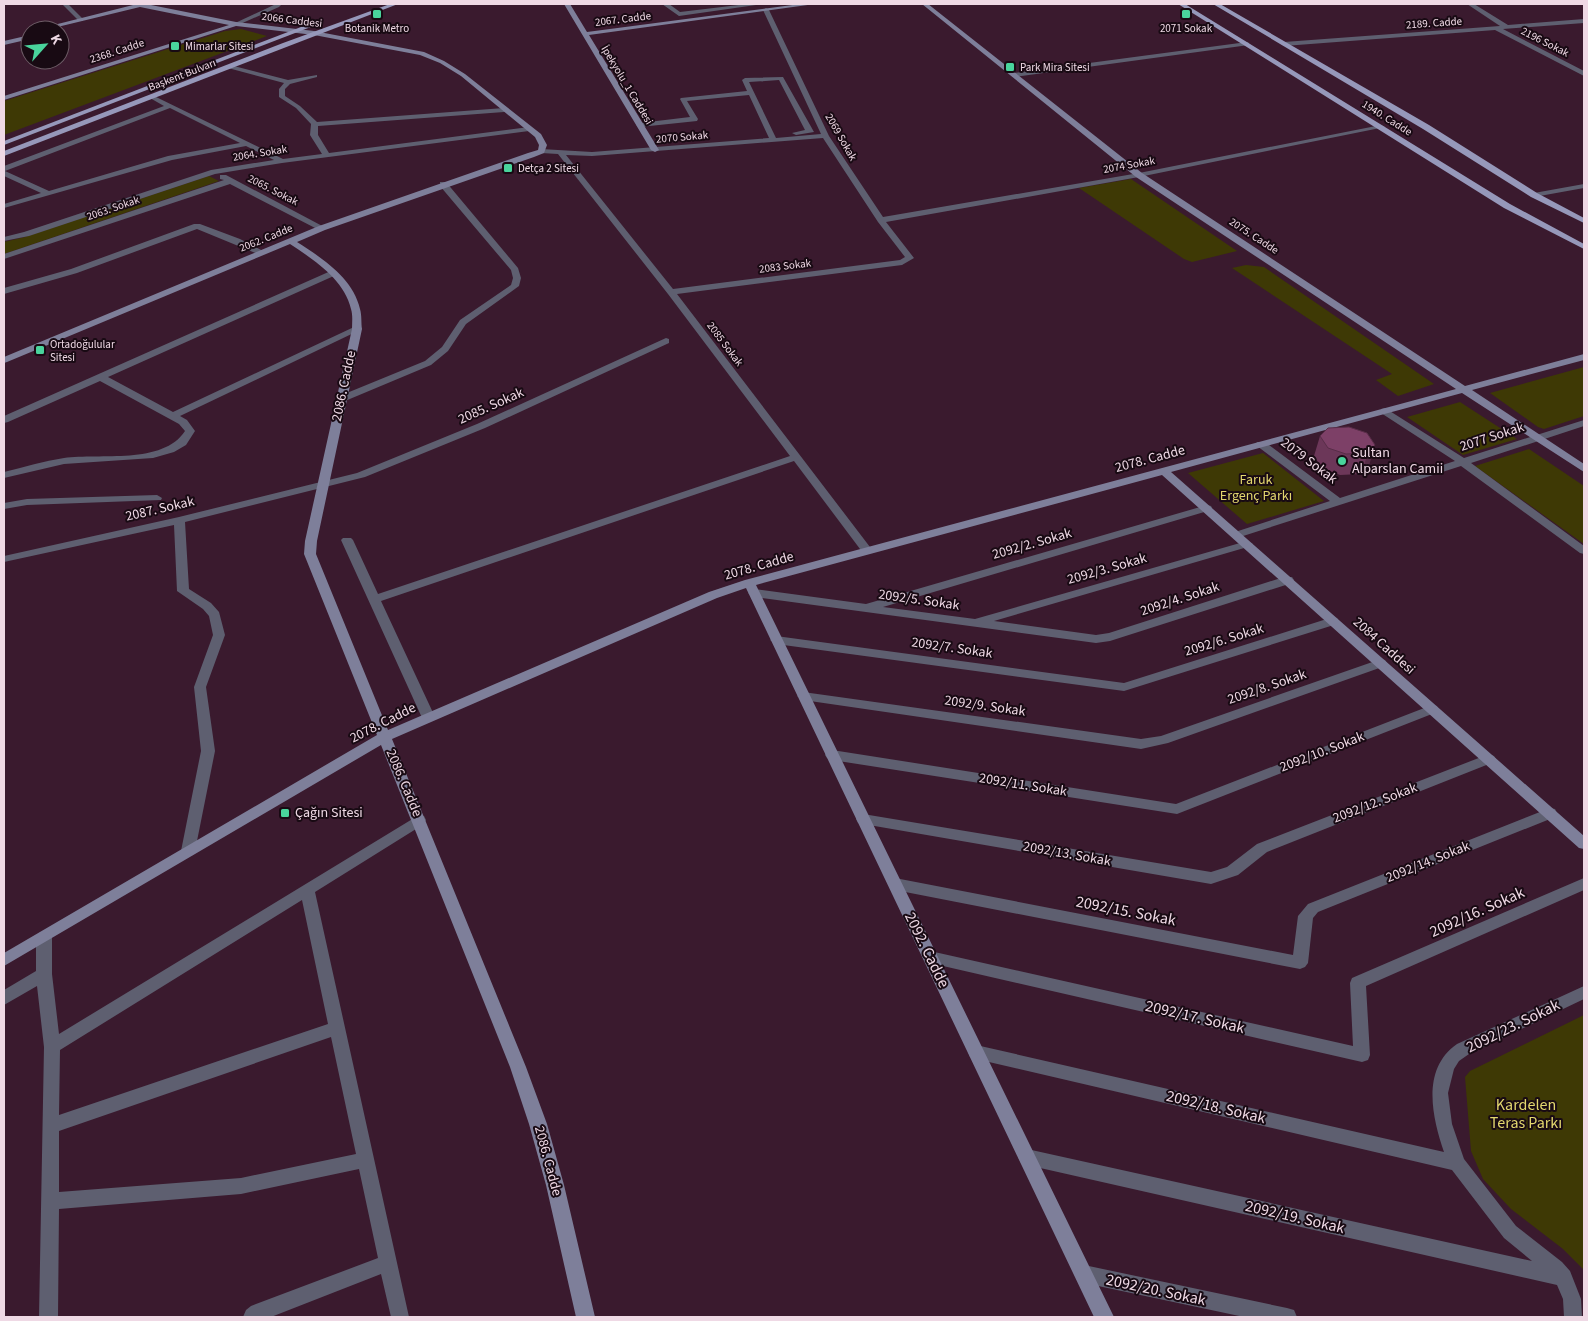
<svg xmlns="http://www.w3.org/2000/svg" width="1588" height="1321" font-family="'Source Sans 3',sans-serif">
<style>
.green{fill:#3e3905}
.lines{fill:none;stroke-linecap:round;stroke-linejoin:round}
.street{fill:#5e5f70;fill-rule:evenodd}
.secondary{fill:#7e7f9a;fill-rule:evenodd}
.primary{fill:#9698ba;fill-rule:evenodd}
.wall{fill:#6c3759}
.shaded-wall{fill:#582d48}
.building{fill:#7d4067;stroke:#582d48}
.poi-dot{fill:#49d49c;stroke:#180a13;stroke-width:2}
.labels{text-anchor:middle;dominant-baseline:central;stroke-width:4;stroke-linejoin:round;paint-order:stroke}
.far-street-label{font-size:11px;fill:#efd9e5;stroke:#180a13}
.far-poi-label{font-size:11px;fill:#efd9e5;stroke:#180a13;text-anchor:start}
.street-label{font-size:14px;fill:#efd9e5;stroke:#180a13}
.poi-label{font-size:14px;fill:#efd9e5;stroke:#180a13;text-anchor:start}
.park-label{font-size:14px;fill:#e3d76e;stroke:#180a13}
.near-street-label{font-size:16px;fill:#efd9e5;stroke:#180a13}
.near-park-label{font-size:16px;fill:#e3d76e;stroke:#180a13}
</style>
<rect width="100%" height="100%" fill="#3a1a2e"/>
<g class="green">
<path d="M 241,29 L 267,36 L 4,135 L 4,101 L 225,31 Z"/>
<path d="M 209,176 L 219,181 L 4,254 L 4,242 L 25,237 Z"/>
<path d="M 1131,179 L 1237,251 L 1192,262 L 1184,259 L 1079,188 Z"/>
<path d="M 1246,265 L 1264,267 L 1434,384 L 1398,396 L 1376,380 L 1392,374 L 1232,268 Z"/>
<path d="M 1584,367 L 1584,416 L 1544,429 L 1538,427 L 1490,393 Z"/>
<path d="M 1460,402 L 1517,439 L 1463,455 L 1407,417 Z"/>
<path d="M 1529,449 L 1584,486 L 1584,544 L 1475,466 Z"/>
<path d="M 1263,453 L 1324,501 L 1247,524 L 1188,473 Z"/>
<path d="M 1584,1015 L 1584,1270 L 1563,1249 L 1511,1209 L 1483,1179 L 1471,1151 L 1465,1077 L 1470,1071 Z"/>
</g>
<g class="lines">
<g class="street">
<path d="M 62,4 L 68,4 L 83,19 L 83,21 L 79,21 Z"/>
<path d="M 276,4 L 282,4 L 279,7 L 238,25 L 233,24 Z"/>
<path d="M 662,4 L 669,4 L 680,12 L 747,4 L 763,4 L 679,16 Z"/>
<path d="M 1467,4 L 1474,4 L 1508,25 L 1584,19 L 1584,23 L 1503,29 L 1584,71 L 1584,76 L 1495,30 L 1284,46 L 1281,44 L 1284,42 L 1500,26 Z"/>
<path d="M 766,8 L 769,10 L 829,136 L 883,217 L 1139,173 L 1381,125 L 1385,127 L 1139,177 L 886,222 L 914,258 L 902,265 L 677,294 L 873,551 L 867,554 L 863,553 L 794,461 L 381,601 L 435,717 L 433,720 L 423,720 L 341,540 L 343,538 L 351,538 L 353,540 L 378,594 L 790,456 L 668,294 L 558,154 L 541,153 L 537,151 L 541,149 L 592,152 L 769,138 L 749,95 L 687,101 L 698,119 L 697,121 L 640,127 L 636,125 L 640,123 L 690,117 L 680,99 L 681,98 L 747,91 L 742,80 L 745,78 L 783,77 L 814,132 L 796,135 L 792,133 L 805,130 L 779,80 L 749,82 L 776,138 L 821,134 L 763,10 ZM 823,138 L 878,222 L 905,257 L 900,260 L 673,289 L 566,155 L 592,156 Z"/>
<path d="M 1247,42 L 1249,43 L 1249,45 L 1014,77 L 1011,75 L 1014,73 Z"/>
<path d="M 230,65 L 288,80 L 317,75 L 317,77 L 290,84 L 285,89 L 285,96 L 300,106 L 317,122 L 504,108 L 508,110 L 504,112 L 318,126 L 318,135 L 329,153 L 529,127 L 533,129 L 529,131 L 282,163 L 215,174 L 29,236 L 4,241 L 4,237 L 24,232 L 211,170 L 274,160 L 246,146 L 172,160 L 4,208 L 4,204 L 41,193 L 4,176 L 4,166 L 164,106 L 150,98 L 150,96 L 154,96 L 283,159 L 322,154 L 310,135 L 311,124 L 296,108 L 279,97 L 279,89 L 284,83 L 228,68 L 227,67 ZM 170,108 L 240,143 L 168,156 L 49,191 L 5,171 Z"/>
<path d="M 220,175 L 226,175 L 326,228 L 319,230 L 230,184 L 4,259 L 4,254 L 224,180 L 220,179 Z"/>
<path d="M 440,182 L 446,182 L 518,268 L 521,278 L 519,286 L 466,324 L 448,351 L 431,365 L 345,401 L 337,401 L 337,397 L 425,361 L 442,347 L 460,320 L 511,285 L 513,278 L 511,270 L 440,186 Z"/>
<path d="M 1584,184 L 1584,188 L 1534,197 L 1530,195 L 1534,193 Z"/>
<path d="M 194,224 L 200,224 L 240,239 L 265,252 L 258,254 L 197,229 L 77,273 L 4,294 L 4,288 L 71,269 Z"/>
<path d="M 333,270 L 337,273 L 336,275 L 108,377 L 173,412 L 354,327 L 357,326 L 362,329 L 180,416 L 187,420 L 195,431 L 186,445 L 174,452 L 153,458 L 64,464 L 4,478 L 4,472 C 24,467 44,461 64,458 C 100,453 163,465 185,431 L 179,424 L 100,381 L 8,422 L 4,423 L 4,416 Z"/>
<path d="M 666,338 L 669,339 L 669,343 L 485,428 L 365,477 L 185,522 L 189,589 L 211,603 L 219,612 L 225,635 L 206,687 L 215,751 L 195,851 L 193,855 L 188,856 L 183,855 L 181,851 L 201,751 L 194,687 L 213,635 L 209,616 L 203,609 L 177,591 L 174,525 L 4,562 L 4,556 L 179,517 L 357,473 L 477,424 Z"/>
<path d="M 1385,408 L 1464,458 L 1584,420 L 1584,426 L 1471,463 L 1584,546 L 1584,554 L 1580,553 L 1461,466 L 1240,537 L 1232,537 L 1230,535 L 1232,533 L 1330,501 L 1257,446 L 1256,444 L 1257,442 L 1265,442 L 1340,498 L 1455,461 L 1381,413 L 1381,409 Z"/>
<path d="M 157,495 L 162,498 L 161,500 L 27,505 L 4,509 L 4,503 L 27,499 Z"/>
<path d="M 1207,505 L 1211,506 L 1212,508 L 1211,510 L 883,607 L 975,619 L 1247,541 L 1253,544 L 1251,546 L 994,621 L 1096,635 L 1109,633 L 1284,577 L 1292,577 L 1294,580 L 1292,583 L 1110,641 L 1096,643 L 754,597 L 748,593 L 754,589 L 866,604 Z"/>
<path d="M 1333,617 L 1337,618 L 1339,621 L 1337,624 L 1124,691 L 776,644 L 770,640 L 776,636 L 1124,683 Z"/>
<path d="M 1381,659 L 1385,660 L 1387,663 L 1385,666 L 1168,743 L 1141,749 L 803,700 L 797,696 L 803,692 L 1141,739 L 1161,736 Z"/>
<path d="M 1432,705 L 1437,706 L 1438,709 L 1437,712 L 1177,814 L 832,760 L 827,758 L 825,755 L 827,752 L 832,750 L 1176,804 Z"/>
<path d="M 1489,754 L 1494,756 L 1496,759 L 1494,762 L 1267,852 L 1238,875 L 1211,884 L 863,824 L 858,823 L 856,819 L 858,815 L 863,814 L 1211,872 L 1227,867 L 1257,844 Z"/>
<path d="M 1550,808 L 1555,809 L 1557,813 L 1555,817 L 1318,912 L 1313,918 L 1308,963 L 1305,967 L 1300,969 L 895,890 L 890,888 L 888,884 L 890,880 L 895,878 L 1293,955 L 1298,916 L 1308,904 Z"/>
<path d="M 419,815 L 424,816 L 426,820 L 424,824 L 315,892 L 409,1317 L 391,1317 L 381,1274 L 271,1317 L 243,1317 L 246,1310 L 251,1306 L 378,1258 L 359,1169 L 241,1194 L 59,1209 L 58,1317 L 39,1317 L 44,1047 L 37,986 L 4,1005 L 4,990 L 36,971 L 36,937 L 39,933 L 44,931 L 49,933 L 52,937 L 52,974 L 59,1034 ZM 302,900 L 328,1024 L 59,1115 L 60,1050 ZM 331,1037 L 356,1154 L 241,1178 L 59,1192 L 59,1131 Z"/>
<path d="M 1584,878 L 1584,890 L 1366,986 L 1370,1055 L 1368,1060 L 1362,1062 L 930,963 L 925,961 L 922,957 L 925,953 L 930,951 L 1353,1046 L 1350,983 L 1352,978 Z"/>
<path d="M 1584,986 L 1584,999 L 1469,1054 L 1459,1061 L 1454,1069 L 1448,1093 L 1452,1124 L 1464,1159 L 1516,1226 L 1562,1262 L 1570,1271 L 1581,1299 L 1582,1317 L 1564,1317 L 1563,1299 L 1557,1285 L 1027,1165 L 1021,1163 L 1018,1157 L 1021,1151 L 1027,1149 L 1532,1261 L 1504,1238 L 1452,1170 L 976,1059 L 970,1057 L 968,1052 L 970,1047 L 976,1045 L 1444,1152 C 1432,1117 1421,1069 1457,1044 Z"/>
<path d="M 1084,1265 L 1287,1308 L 1294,1310 L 1297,1317 L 1244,1317 L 1084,1283 L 1077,1280 L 1075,1274 L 1077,1268 Z"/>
</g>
<g class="secondary">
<path d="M 137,4 L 146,4 L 236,22 L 314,31 L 424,52 L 444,61 L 465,74 L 541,134 L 547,145 L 544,153 L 534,157 L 325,230 L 297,242 C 322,258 353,278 360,309 C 362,316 361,323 362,329 L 317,541 L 316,554 L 388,730 L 709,592 L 745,580 L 1456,389 L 1136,177 L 922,4 L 928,4 L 1142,173 L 1465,386 L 1584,354 L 1584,360 L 1472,390 L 1584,464 L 1584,472 L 1462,393 L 1171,472 L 1584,836 L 1584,849 L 1579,848 L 1162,475 L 756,585 L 1114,1317 L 1094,1317 L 746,588 L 717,598 L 392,739 L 526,1067 L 547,1124 L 564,1185 L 595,1317 L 576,1317 L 546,1185 L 529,1124 L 510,1067 L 381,745 L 4,966 L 4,953 L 377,735 L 304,554 L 305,541 L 352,329 C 352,322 353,316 351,309 C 344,279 314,260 290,244 L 7,362 L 4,363 L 4,357 L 319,226 L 528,153 L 538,150 L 539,145 L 535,137 L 461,76 L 440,63 L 420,55 L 314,35 L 236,26 L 4,100 L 4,96 L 229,25 L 140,7 L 45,30 L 34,30 Z"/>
<path d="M 564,4 L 570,4 L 587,32 L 800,4 L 815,4 L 589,35 L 659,150 L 655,152 L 651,150 Z"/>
<path d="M 30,35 L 30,39 L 4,45 L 4,41 Z"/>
</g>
<g class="primary">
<path d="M 390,4 L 398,4 L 4,156 L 4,151 L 283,43 Z"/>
<path d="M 1178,4 L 1185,4 L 1510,204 L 1584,244 L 1584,249 L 1504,208 Z"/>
<path d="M 1213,4 L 1220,4 L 1429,125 L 1537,193 L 1584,218 L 1584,223 L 1531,197 L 1423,129 Z"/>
<path d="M 314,22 L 316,25 L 4,145 L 4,141 Z"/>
</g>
</g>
<path class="wall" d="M 1367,433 L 1369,466 L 1361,474 L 1340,475 L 1322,468 L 1314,456 L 1320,436 Z"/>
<path class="shaded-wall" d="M 1375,445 L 1369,466 L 1361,474 L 1368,453 Z"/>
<path class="building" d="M 1349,427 L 1367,433 L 1375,445 L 1368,453 L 1346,454 L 1328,448 L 1320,436 L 1328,428 Z"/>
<g class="poi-dot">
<rect x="372" y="9" width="10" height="10" rx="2.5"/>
<rect x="1181" y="9" width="10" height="10" rx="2.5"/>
<rect x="170" y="41" width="10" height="10" rx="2.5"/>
<rect x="1005" y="62" width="10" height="10" rx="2.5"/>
<rect x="503" y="163" width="10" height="10" rx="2.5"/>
<rect x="35" y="345" width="10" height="10" rx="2.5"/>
<circle cx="1342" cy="461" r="5"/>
<rect x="280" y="808" width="10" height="10" rx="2.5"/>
</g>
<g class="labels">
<g class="far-street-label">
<text transform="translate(623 19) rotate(-7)">2067. Cadde</text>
<text transform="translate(292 20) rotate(7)">2066 Caddesi</text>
<text transform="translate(1434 23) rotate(-4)">2189. Cadde</text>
<text transform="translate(1545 42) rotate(27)">2196 Sokak</text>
<text transform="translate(117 51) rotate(-18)">2368. Cadde</text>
<text transform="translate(182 75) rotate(-21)">Başkent Bulvarı</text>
<text transform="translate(627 85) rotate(59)">İpekyolu_1 Caddesi</text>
<text transform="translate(1387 118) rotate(32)">1940. Cadde</text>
<text transform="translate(682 137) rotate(-5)">2070 Sokak</text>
<text transform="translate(841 137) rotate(60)">2069 Sokak</text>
<text transform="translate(260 153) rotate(-9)">2064. Sokak</text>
<text transform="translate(1129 165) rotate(-10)">2074 Sokak</text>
<text transform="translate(273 190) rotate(27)">2065. Sokak</text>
<text transform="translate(113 208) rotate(-19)">2063. Sokak</text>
<text transform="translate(1254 236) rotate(33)">2075. Cadde</text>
<text transform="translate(266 238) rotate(-22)">2062. Cadde</text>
<text transform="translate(785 266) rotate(-7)">2083 Sokak</text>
<text transform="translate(725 344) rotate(53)">2085 Sokak</text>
</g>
<g class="far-poi-label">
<text x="377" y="28" text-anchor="middle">Botanik Metro</text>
<text x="1186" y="28" text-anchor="middle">2071 Sokak</text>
<text x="185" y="46">Mimarlar Sitesi</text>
<text x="1020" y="67">Park Mira Sitesi</text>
<text x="518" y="168">Detça 2 Sitesi</text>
<text x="50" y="344">Ortadoğulular<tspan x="50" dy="13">Sitesi</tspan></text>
</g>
<g class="street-label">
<text transform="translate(344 386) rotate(-78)">2086. Cadde</text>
<text transform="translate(491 406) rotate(-24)">2085. Sokak</text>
<text transform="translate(1492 437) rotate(-18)">2077 Sokak</text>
<text transform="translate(1150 459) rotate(-15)">2078. Cadde</text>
<text transform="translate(1309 461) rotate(37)">2079 Sokak</text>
<text transform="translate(160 509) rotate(-13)">2087. Sokak</text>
<text transform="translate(1032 544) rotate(-16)">2092/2. Sokak</text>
<text transform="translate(759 566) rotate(-16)">2078. Cadde</text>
<text transform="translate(1107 569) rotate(-16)">2092/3. Sokak</text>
<text transform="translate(1180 599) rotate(-18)">2092/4. Sokak</text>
<text transform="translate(919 600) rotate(8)">2092/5. Sokak</text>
<text transform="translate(1224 640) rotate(-17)">2092/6. Sokak</text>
<text transform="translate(1384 646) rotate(42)">2084 Caddesi</text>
<text transform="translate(952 648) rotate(8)">2092/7. Sokak</text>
<text transform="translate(1267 687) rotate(-19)">2092/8. Sokak</text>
<text transform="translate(985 706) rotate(8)">2092/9. Sokak</text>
<text transform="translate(383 723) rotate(-27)">2078. Cadde</text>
<text transform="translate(1322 752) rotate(-21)">2092/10. Sokak</text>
<text transform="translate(404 783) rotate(67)">2086. Cadde</text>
<text transform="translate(1023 785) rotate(9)">2092/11. Sokak</text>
<text transform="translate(1375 803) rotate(-21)">2092/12. Sokak</text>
<text transform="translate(1067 854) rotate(10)">2092/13. Sokak</text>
<text transform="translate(1428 862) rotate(-22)">2092/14. Sokak</text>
<text transform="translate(548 1161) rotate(75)">2086. Cadde</text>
</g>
<g class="poi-label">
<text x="1352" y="453">Sultan<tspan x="1352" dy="16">Alparslan Camii</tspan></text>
<text x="295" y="813">Çağın Sitesi</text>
</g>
<g class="park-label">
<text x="1256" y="480">Faruk<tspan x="1256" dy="16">Ergenç Parkı</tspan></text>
</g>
<g class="near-street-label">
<text transform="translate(1126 911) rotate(11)">2092/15. Sokak</text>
<text transform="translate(1477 912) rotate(-24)">2092/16. Sokak</text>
<text transform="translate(927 950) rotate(64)">2092. Cadde</text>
<text transform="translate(1195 1017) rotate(13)">2092/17. Sokak</text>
<text transform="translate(1513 1026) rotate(-26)">2092/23. Sokak</text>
<text transform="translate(1216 1107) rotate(13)">2092/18. Sokak</text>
<text transform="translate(1295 1217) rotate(13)">2092/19. Sokak</text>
<text transform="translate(1156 1290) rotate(12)">2092/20. Sokak</text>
</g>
<g class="near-park-label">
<text x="1526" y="1105">Kardelen<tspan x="1526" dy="18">Teras Parkı</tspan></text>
</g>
</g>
<rect width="1588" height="1321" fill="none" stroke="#efd9e5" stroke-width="10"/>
<g transform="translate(45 45) rotate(63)"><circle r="24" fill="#180a13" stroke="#6e5d67"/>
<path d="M0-4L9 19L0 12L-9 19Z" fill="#49d49c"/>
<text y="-8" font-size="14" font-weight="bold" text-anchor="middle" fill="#efd9e5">K</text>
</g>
</svg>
